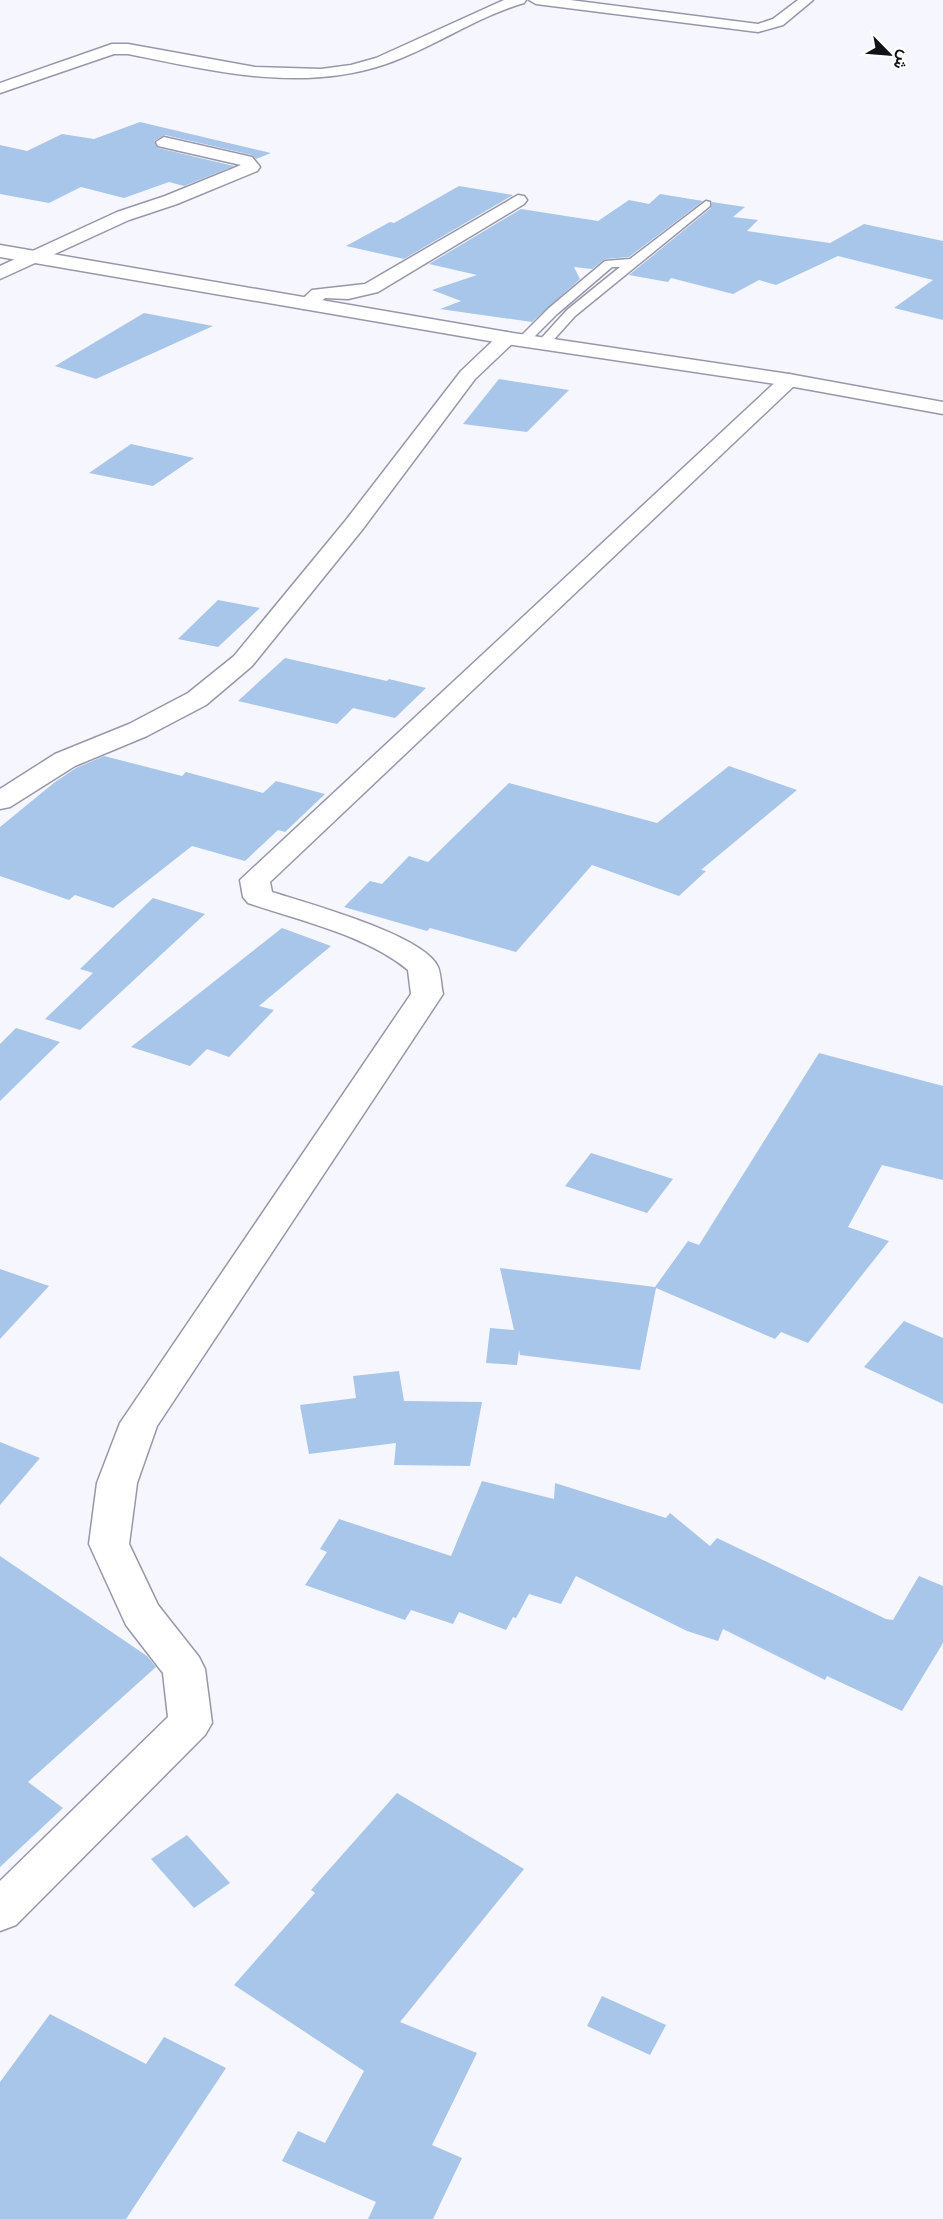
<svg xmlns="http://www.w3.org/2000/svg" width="943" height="2219" font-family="Inter,Vazirmatn,sans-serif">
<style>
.building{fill:#a8c6e9}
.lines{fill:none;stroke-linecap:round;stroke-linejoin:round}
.service-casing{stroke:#9797aa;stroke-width:3}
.minor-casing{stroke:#9797aa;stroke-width:3}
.secondary-casing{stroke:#9797aa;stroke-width:3}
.service{fill:#fff;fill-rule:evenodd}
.minor{fill:#fff;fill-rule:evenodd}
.secondary{fill:#fff;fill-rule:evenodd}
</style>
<rect width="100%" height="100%" fill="#f6f6ff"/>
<g class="building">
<path d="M 140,122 L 271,153 L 256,159 L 252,155 L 165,135 L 154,141 L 158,148 L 234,166 L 184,186 L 169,182 L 124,198 L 81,187 L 49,203 L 0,194 L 0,145 L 27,151 L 62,134 L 94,139 Z"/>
<path d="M 459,186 L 513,195 L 404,259 L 346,246 L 390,222 L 394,223 Z"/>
<path d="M 660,194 L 703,201 L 629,257 L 605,259 L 592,269 L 574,267 L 580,279 L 532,322 L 440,309 L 461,301 L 432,290 L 477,275 L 429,264 L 521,209 L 598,221 L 629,200 L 649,204 Z"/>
<path d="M 712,202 L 745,207 L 733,217 L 758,220 L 747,231 L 830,243 L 864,224 L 943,241 L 943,320 L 894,308 L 933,280 L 838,256 L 776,285 L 759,280 L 733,294 L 671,278 L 668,282 L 629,275 L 711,208 Z"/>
<path d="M 144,313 L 213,326 L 96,379 L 55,366 Z"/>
<path d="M 499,379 L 569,390 L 527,432 L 463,424 Z"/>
<path d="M 131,444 L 194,458 L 153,486 L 89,473 Z"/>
<path d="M 218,600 L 260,608 L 218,647 L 178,639 Z"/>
<path d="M 285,658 L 387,681 L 389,679 L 426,688 L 395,718 L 353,708 L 337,724 L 238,701 Z"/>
<path d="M 104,756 L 182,776 L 186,772 L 263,793 L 276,781 L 325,794 L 285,832 L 278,830 L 245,861 L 192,846 L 113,908 L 75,895 L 69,900 L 0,876 L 0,827 L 55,782 L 76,768 Z"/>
<path d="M 729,766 L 797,790 L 701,870 L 706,871 L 679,896 L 592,865 L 516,952 L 430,928 L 427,931 L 344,907 L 370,881 L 382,884 L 409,856 L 428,862 L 509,783 L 657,823 Z"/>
<path d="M 153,898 L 205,914 L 80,1030 L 45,1019 L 93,973 L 80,969 Z"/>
<path d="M 282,928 L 331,946 L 259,1006 L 274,1010 L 229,1057 L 207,1049 L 190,1066 L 131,1047 Z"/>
<path d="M 16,1028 L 60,1042 L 0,1101 L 0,1044 Z"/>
<path d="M 819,1053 L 943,1086 L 943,1180 L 882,1165 L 848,1227 L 889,1241 L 808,1343 L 781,1332 L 775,1339 L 656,1288 L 640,1370 L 520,1355 L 519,1350 L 517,1365 L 486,1363 L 490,1328 L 514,1330 L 500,1268 L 655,1287 L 688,1241 L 699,1245 Z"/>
<path d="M 591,1153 L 673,1179 L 647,1213 L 565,1186 Z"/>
<path d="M 0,1269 L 49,1286 L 0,1339 Z"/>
<path d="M 904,1321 L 943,1338 L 943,1404 L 864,1367 Z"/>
<path d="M 399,1371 L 404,1401 L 482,1402 L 470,1466 L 394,1465 L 396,1443 L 309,1454 L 300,1405 L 356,1398 L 353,1376 Z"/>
<path d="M 0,1442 L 40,1458 L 0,1505 Z"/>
<path d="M 482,1481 L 554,1499 L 555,1483 L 666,1518 L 670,1513 L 710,1546 L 717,1538 L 886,1619 L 893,1620 L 919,1576 L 943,1586 L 943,1643 L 902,1711 L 827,1676 L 825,1680 L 723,1629 L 718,1641 L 687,1631 L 576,1576 L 561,1604 L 529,1594 L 516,1618 L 513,1617 L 506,1630 L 459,1612 L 453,1624 L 411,1610 L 405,1620 L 305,1585 L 327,1552 L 320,1549 L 339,1519 L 451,1556 Z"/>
<path d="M 0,1556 L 147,1656 L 156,1667 L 28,1782 L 63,1808 L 0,1867 Z"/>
<path d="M 397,1793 L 524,1869 L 400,2022 L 477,2053 L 432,2145 L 462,2158 L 433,2219 L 368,2219 L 376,2202 L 282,2161 L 298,2131 L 325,2143 L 364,2071 L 234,1985 L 315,1893 L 311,1890 Z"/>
<path d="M 187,1835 L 230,1883 L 194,1908 L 151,1859 Z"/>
<path d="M 602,1996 L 666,2025 L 650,2055 L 587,2026 Z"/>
<path d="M 50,2014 L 146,2064 L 164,2037 L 226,2068 L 126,2219 L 0,2219 L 0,2082 Z"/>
</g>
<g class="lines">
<defs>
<path id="service" d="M 706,201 L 710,202 L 710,206 L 575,316 L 548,346 L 538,346 L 537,343 L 567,310 L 620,267 L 612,267 L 557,314 L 528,343 L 520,343 L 518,340 L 520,337 L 549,308 L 605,261 L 630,259 Z"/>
<g id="minor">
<path d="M 526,0 L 524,3 C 476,17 433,48 386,64 C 301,93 213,71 128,54 L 114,54 L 0,93 L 0,83 L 112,44 L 128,44 L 255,67 L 321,69 L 351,65 L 376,58 L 504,0 Z"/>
<path d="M 529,0 L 570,0 L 758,24 L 773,19 L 798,0 L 813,0 L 783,25 L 758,32 L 536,4 Z"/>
<path d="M 164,137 L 252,157 L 260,167 L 257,171 L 177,204 L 129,220 L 0,279 L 0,266 L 117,212 L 165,196 L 241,165 L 158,146 L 156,142 Z"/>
<path d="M 518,195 L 524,196 L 527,200 L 524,204 L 378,292 L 348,299 L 325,298 C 317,306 312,311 300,308 L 297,304 L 312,290 L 365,284 Z"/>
<path d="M 507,332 L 514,334 L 517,338 L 514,342 L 475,379 L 362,530 L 252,666 L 206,705 L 147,736 L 75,766 L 10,807 L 0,809 L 0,789 L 55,754 L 129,724 L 188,693 L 234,656 L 346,520 L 461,371 L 500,334 Z"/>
<path d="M 789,374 L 796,376 L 799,380 L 796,384 L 270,882 L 272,892 C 306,903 425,935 438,967 C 441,974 441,986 443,994 L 157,1426 L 137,1483 L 129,1544 L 158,1605 L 199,1657 L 205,1669 L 212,1723 L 205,1735 L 16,1925 L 0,1931 L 0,1881 L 168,1717 L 163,1673 L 126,1625 L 89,1544 L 97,1483 L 120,1423 L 411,994 L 408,970 C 366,935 300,921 248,903 L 243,897 L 240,880 L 782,376 Z"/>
</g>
<path id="secondary" d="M 0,245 L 507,332 L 789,374 L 943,402 L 943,414 L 789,386 L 507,344 L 0,257 Z"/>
</defs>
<use href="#service" class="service-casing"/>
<use href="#minor" class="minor-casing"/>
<use href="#secondary" class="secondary-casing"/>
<use href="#service" class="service"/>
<use href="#minor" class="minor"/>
<use href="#secondary" class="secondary"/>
</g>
<g transform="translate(889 54) rotate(115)" stroke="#ffffff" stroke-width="4.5" paint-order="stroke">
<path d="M0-4.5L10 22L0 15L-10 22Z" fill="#111118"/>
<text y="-9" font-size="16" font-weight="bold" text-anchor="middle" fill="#111118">ش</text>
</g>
</svg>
